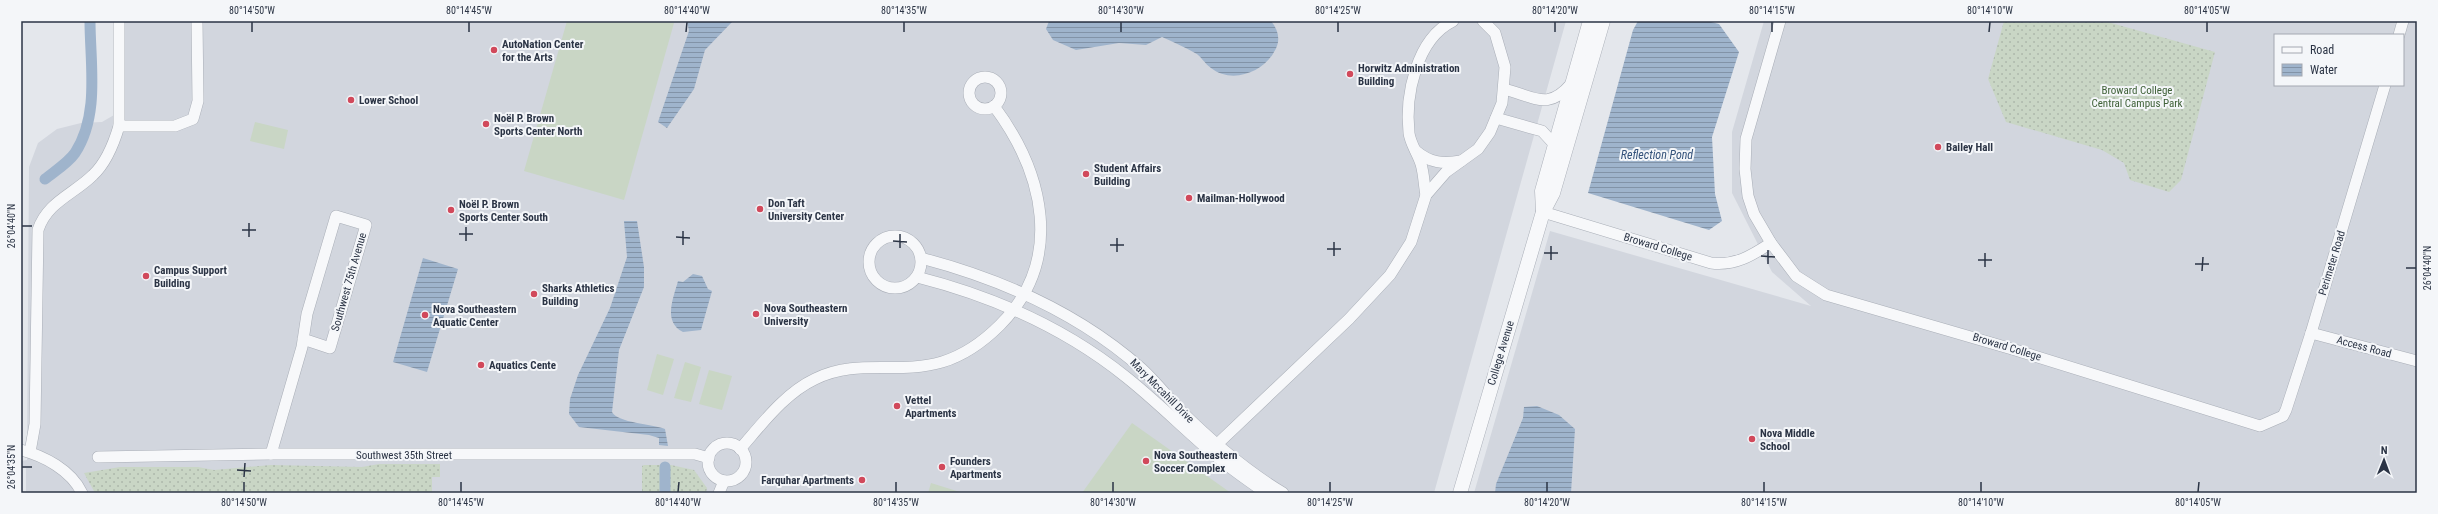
<svg xmlns="http://www.w3.org/2000/svg" width="2438" height="514" font-family="'Roboto Condensed',sans-serif">
<style>
.built{fill:#d2d6de;fill-rule:evenodd}
.grass{fill:url(#grass-dots)}
.garden{fill:#c9d6c5}
.water{fill:url(#water-rules)}
.lines{fill:none;stroke-linecap:round;stroke-linejoin:round}
.canal{stroke:#9fb4cc;stroke-width:11}
.minor-casing{stroke:#a9aeb7;stroke-width:12}
.tertiary-casing{stroke:#a9aeb7;stroke-width:15}
.minor{stroke:#f7f8fa;stroke-width:11}
.tertiary{stroke:#f7f8fa;stroke-width:14}
.ticks{fill:none;stroke:#2b3445;stroke-width:1.5}
.poi-dot{fill:#d1495b;stroke:#f4f6f9;stroke-width:1.5}
.labels{text-anchor:middle;dominant-baseline:central;stroke-width:4;stroke-linejoin:round;paint-order:stroke}
.poi-label{font-size:11px;font-weight:bold;fill:#2b3445;stroke:#f4f6f9;text-anchor:start}
.park-label{font-size:11px;fill:#3f6138;stroke:#f4f6f9}
.street-label{font-size:11px;fill:#2b3445;stroke:#f4f6f9}
.water-label{font-size:12px;font-style:italic;fill:#34527a;stroke:#f4f6f9}
.neatline{fill:none;stroke:#2b3445;stroke-width:1.5}
.ticks-label{font-size:10px;text-anchor:middle;fill:#2b3445}
</style>
<defs>
<pattern id="grass-dots" width="8" height="8" patternUnits="userSpaceOnUse"><rect width="8" height="8" fill="#c9d6c5"/><path d="M2 2h.1M6 6h.1" fill="none" stroke="#adb8ab" stroke-width="1.8" stroke-linecap="round"/></pattern>
<pattern id="water-rules" width="6" height="5" patternUnits="userSpaceOnUse"><rect width="6" height="5" fill="#9fb4cc"/><path d="M0 2.5h6" fill="none" stroke="#8293a7"/></pattern>
</defs>
<rect width="100%" height="100%" fill="#e4e7ec"/>
<g class="built">
<path d="M 113,21 L 1566,21 L 1434,493 L 26,493 L 26,468 L 21,468 L 21,461 L 27,460 L 29,167 L 38,143 L 57,129 L 81,123 L 102,122 L 114,115 Z"/>
<path d="M 1764,21 L 2417,21 L 2417,493 L 1474,493 L 1550,231 L 1811,306 L 1772,272 L 1732,193 L 1732,132 ZM 2275,35 L 2403,35 L 2403,85 L 2275,85 Z"/>
</g>
<g class="grass">
<path d="M 2004,21 L 2104,21 L 2215,52 L 2181,180 L 2169,192 L 2130,180 L 2124,163 L 2102,150 L 2006,122 L 1988,79 Z"/>
<path d="M 379,464 L 440,464 L 440,477 L 432,477 L 432,493 L 95,493 L 84,473 L 120,467 L 198,467 L 214,470 L 271,465 L 362,467 Z"/>
<path d="M 644,465 L 671,465 L 694,470 L 707,488 L 706,493 L 642,493 L 642,466 Z"/>
</g>
<g class="garden">
<path d="M 567,21 L 665,21 L 674,23 L 624,200 L 524,171 Z"/>
<path d="M 255,122 L 288,130 L 284,149 L 250,141 Z"/>
<path d="M 657,354 L 674,359 L 663,395 L 647,390 Z"/>
<path d="M 685,362 L 701,367 L 691,402 L 674,398 Z"/>
<path d="M 709,370 L 732,376 L 722,410 L 699,404 Z"/>
<path d="M 1132,423 L 1231,493 L 1082,493 Z"/>
<path d="M 931,483 L 960,492 L 960,493 L 928,493 Z"/>
</g>
<g class="water">
<path d="M 687,21 L 733,21 L 705,50 L 694,89 L 667,128 L 658,122 L 689,31 Z"/>
<path d="M 1049,21 L 1271,21 C 1279,31 1281,41 1274,52 C 1263,73 1231,84 1211,68 C 1205,64 1201,56 1195,53 C 1185,47 1173,42 1162,37 L 1146,45 L 1119,43 L 1076,50 L 1053,40 L 1046,29 Z"/>
<path d="M 1638,21 L 1707,21 L 1719,24 L 1739,52 L 1712,137 L 1715,194 L 1722,221 L 1709,230 L 1588,193 L 1633,30 Z"/>
<path d="M 624,221 L 637,221 L 644,267 L 644,287 L 619,350 L 612,412 C 618,423 652,424 665,429 L 668,446 L 659,445 L 659,438 L 649,435 L 579,427 L 569,414 L 570,399 L 578,375 L 610,308 L 627,257 Z"/>
<path d="M 423,258 L 458,269 L 427,372 L 393,362 Z"/>
<path d="M 693,274 L 702,276 L 708,289 L 712,291 L 701,330 L 683,332 C 663,322 673,299 678,281 L 683,282 Z"/>
<path d="M 1537,406 L 1559,415 L 1575,429 L 1571,493 L 1495,493 L 1496,484 L 1523,418 L 1524,407 Z"/>
</g>
<g class="lines">
<g class="canal">
<path d="M 45,179 C 55,171 68,163 75,153 C 100,115 90,63 90,21"/>
<path d="M 665,467 L 665,493"/>
</g>
<defs>
<g id="minor">
<path d="M 1780,21 L 1746,139 L 1745,169 L 1748,196 L 1754,214 L 1771,243 L 1796,276 L 1826,295 L 2012,349 L 2260,426 L 2283,416 L 2286,410 L 2311,333 L 2385,85"/>
<path d="M 2399,35 L 2403,21"/>
<circle cx="985" cy="93" r="16"/>
<path d="M 1504,89 C 1535,97 1548,111 1571,84"/>
<path d="M 1496,118 L 1542,131 L 1554,144"/>
<path d="M 119,126 L 175,126 L 193,119 L 198,101 L 197,21"/>
<path d="M 1416,151 C 1430,163 1443,164 1461,161"/>
<path d="M 1426,195 C 1424,185 1424,174 1421,164 C 1418,154 1410,143 1409,133 C 1405,96 1416,39 1453,21"/>
<path d="M 1543,212 L 1711,263 C 1735,266 1751,256 1771,243"/>
<circle cx="895" cy="262" r="26"/>
<path d="M 921,258 C 1001,279 1080,314 1142,369 C 1155,381 1167,396 1179,409 C 1210,440 1245,470 1283,493"/>
<path d="M 917,277 C 992,296 1065,328 1126,377 C 1155,400 1182,427 1210,451 C 1228,467 1247,480 1266,493"/>
<path d="M 2311,333 L 2417,361"/>
<circle cx="727" cy="462" r="19"/>
<path d="M 740,449 C 762,424 785,393 815,379 C 858,358 897,375 942,362 C 965,355 983,342 1000,325 C 1065,260 1044,173 994,106"/>
<path d="M 21,450 C 44,456 71,470 82,493"/>
<path d="M 1210,451 L 1349,319 L 1390,275 L 1411,242 L 1426,195 L 1446,172 L 1478,149 L 1490,132 L 1502,103 L 1505,67 L 1495,33 L 1483,21"/>
<path d="M 30,452 L 35,424 L 38,230 C 47,202 74,194 93,175 C 107,162 114,143 119,126 L 119,21"/>
<path d="M 271,454 L 302,347 L 307,314 L 336,216 L 366,225 L 330,348 L 303,339"/>
<path d="M 98,457 L 271,454 L 695,454 L 709,458"/>
<path d="M 719,493 L 724,481"/>
</g>
<g id="tertiary">
<path d="M 1543,212 L 1542,191 L 1590,21"/>
<path d="M 1460,493 L 1543,212 L 1553,193 L 1603,21"/>
</g>
</defs>
<use href="#minor" class="minor-casing"/>
<use href="#tertiary" class="tertiary-casing"/>
<use href="#minor" class="minor"/>
<use href="#tertiary" class="tertiary"/>
</g>
<path class="ticks" d="M 252,32 L 252,22M 469,32 L 469,22M 686,32 L 687,22M 904,32 L 904,22M 1121,32 L 1121,22M 1338,32 L 1338,22M 1555,32 L 1555,22M 1772,32 L 1772,22M 1989,32 L 1990,22M 2207,32 L 2207,22M 22,226 L 32,226M 242,230 L 256,230M 459,234 L 473,234M 249,237 L 249,223M 676,237 L 690,238M 466,241 L 466,227M 893,241 L 907,242M 683,245 L 683,231M 1110,245 L 1124,245M 900,248 L 900,234M 1327,249 L 1341,249M 1117,252 L 1117,238M 1544,253 L 1558,253M 1334,256 L 1334,242M 1761,256 L 1775,257M 1551,260 L 1551,246M 1978,260 L 1992,260M 1768,264 L 1768,250M 2195,264 L 2209,264M 1985,267 L 1985,253M 2406,268 L 2416,268M 2202,271 L 2203,257M 22,467 L 32,467M 237,470 L 251,471M 244,477 L 245,463M 244,492 L 244,482M 461,492 L 461,482M 678,492 L 679,482M 896,492 L 896,482M 1113,492 L 1113,482M 1330,492 L 1330,482M 1547,492 L 1547,482M 1764,492 L 1764,482M 1981,492 L 1981,482M 2198,492 L 2199,482"/>
<g class="poi-dot">
<circle cx="494" cy="50" r="4"/>
<circle cx="1350" cy="74" r="4"/>
<circle cx="351" cy="100" r="4"/>
<circle cx="486" cy="124" r="4"/>
<circle cx="1938" cy="147" r="4"/>
<circle cx="1086" cy="174" r="4"/>
<circle cx="1189" cy="198" r="4"/>
<circle cx="760" cy="209" r="4"/>
<circle cx="451" cy="210" r="4"/>
<circle cx="146" cy="276" r="4"/>
<circle cx="534" cy="294" r="4"/>
<circle cx="756" cy="314" r="4"/>
<circle cx="425" cy="315" r="4"/>
<circle cx="481" cy="365" r="4"/>
<circle cx="897" cy="406" r="4"/>
<circle cx="1752" cy="439" r="4"/>
<circle cx="1146" cy="461" r="4"/>
<circle cx="942" cy="467" r="4"/>
<circle cx="862" cy="480" r="4"/>
</g>
<g class="labels">
<g class="poi-label">
<text x="502" y="44">AutoNation Center<tspan x="502" dy="13">for the Arts</tspan></text>
<text x="1358" y="68">Horwitz Administration<tspan x="1358" dy="13">Building</tspan></text>
<text x="359" y="100">Lower School</text>
<text x="494" y="118">Noël P. Brown<tspan x="494" dy="13">Sports Center North</tspan></text>
<text x="1946" y="147">Bailey Hall</text>
<text x="1094" y="168">Student Affairs<tspan x="1094" dy="13">Building</tspan></text>
<text x="1197" y="198">Mailman-Hollywood</text>
<text x="768" y="203">Don Taft<tspan x="768" dy="13">University Center</tspan></text>
<text x="459" y="204">Noël P. Brown<tspan x="459" dy="13">Sports Center South</tspan></text>
<text x="154" y="270">Campus Support<tspan x="154" dy="13">Building</tspan></text>
<text x="542" y="288">Sharks Athletics<tspan x="542" dy="13">Building</tspan></text>
<text x="764" y="308">Nova Southeastern<tspan x="764" dy="13">University</tspan></text>
<text x="433" y="309">Nova Southeastern<tspan x="433" dy="13">Aquatic Center</tspan></text>
<text x="489" y="365">Aquatics Cente</text>
<text x="905" y="400">Vettel<tspan x="905" dy="13">Apartments</tspan></text>
<text x="1760" y="433">Nova Middle<tspan x="1760" dy="13">School</tspan></text>
<text x="1154" y="455">Nova Southeastern<tspan x="1154" dy="13">Soccer Complex</tspan></text>
<text x="950" y="461">Founders<tspan x="950" dy="13">Apartments</tspan></text>
<text x="854" y="480" text-anchor="end">Farquhar Apartments</text>
</g>
<g class="park-label">
<text x="2137" y="90">Broward College<tspan x="2137" dy="13">Central Campus Park</tspan></text>
</g>
<g class="street-label">
<text transform="translate(1658 247) rotate(17)">Broward College</text>
<text transform="translate(2332 263) rotate(-73)">Perimeter Road</text>
<text transform="translate(349 282) rotate(-74)">Southwest 75th Avenue</text>
<text transform="translate(2007 347) rotate(17)">Broward College</text>
<text transform="translate(2364 347) rotate(15)">Access Road</text>
<text transform="translate(1501 353) rotate(-73)">College Avenue</text>
<text transform="translate(1162 391) rotate(45)">Mary Mccahill Drive</text>
<text x="404" y="455">Southwest 35th Street</text>
</g>
<g class="water-label">
<text x="1657" y="155">Reflection Pond</text>
</g>
</g>
<rect width="2438" height="514" fill="none" stroke="#f4f6f9" stroke-width="44"/>
<rect x="2274" y="34" width="130" height="52" fill="#f4f6f9" stroke="#a4a8b1"/>
<rect x="2282" y="47" width="20" height="6" fill="#f7f8fa" stroke="#a4a8b1"/>
<text x="2310" y="54" font-size="12" fill="#2b3445">Road</text>
<rect x="2282" y="64" width="20" height="12" fill="url(#water-rules)" stroke="#a4a8b1"/>
<text x="2310" y="74" font-size="12" fill="#2b3445">Water</text>
<g transform="translate(2384 460) rotate(1)" stroke="#f4f6f9" stroke-width="3" paint-order="stroke">
<path d="M0-3L7 15L0 10L-7 15Z" fill="#2b3445"/>
<text y="-6" font-size="11" font-weight="bold" text-anchor="middle" fill="#2b3445">N</text>
</g>
<rect x="22" y="22" width="2394" height="470" class="neatline"/>
<g class="ticks-label">
<text x="252" y="14">80°14'50"W</text>
<text x="469" y="14">80°14'45"W</text>
<text x="687" y="14">80°14'40"W</text>
<text x="904" y="14">80°14'35"W</text>
<text x="1121" y="14">80°14'30"W</text>
<text x="1338" y="14">80°14'25"W</text>
<text x="1555" y="14">80°14'20"W</text>
<text x="1772" y="14">80°14'15"W</text>
<text x="1990" y="14">80°14'10"W</text>
<text x="2207" y="14">80°14'05"W</text>
<text transform="translate(11 226) rotate(-90)" y="4">26°04'40"N</text>
<text transform="translate(2427 268) rotate(-90)" y="4">26°04'40"N</text>
<text transform="translate(11 467) rotate(-90)" y="4">26°04'35"N</text>
<text x="244" y="506">80°14'50"W</text>
<text x="461" y="506">80°14'45"W</text>
<text x="678" y="506">80°14'40"W</text>
<text x="896" y="506">80°14'35"W</text>
<text x="1113" y="506">80°14'30"W</text>
<text x="1330" y="506">80°14'25"W</text>
<text x="1547" y="506">80°14'20"W</text>
<text x="1764" y="506">80°14'15"W</text>
<text x="1981" y="506">80°14'10"W</text>
<text x="2198" y="506">80°14'05"W</text>
</g>
</svg>
